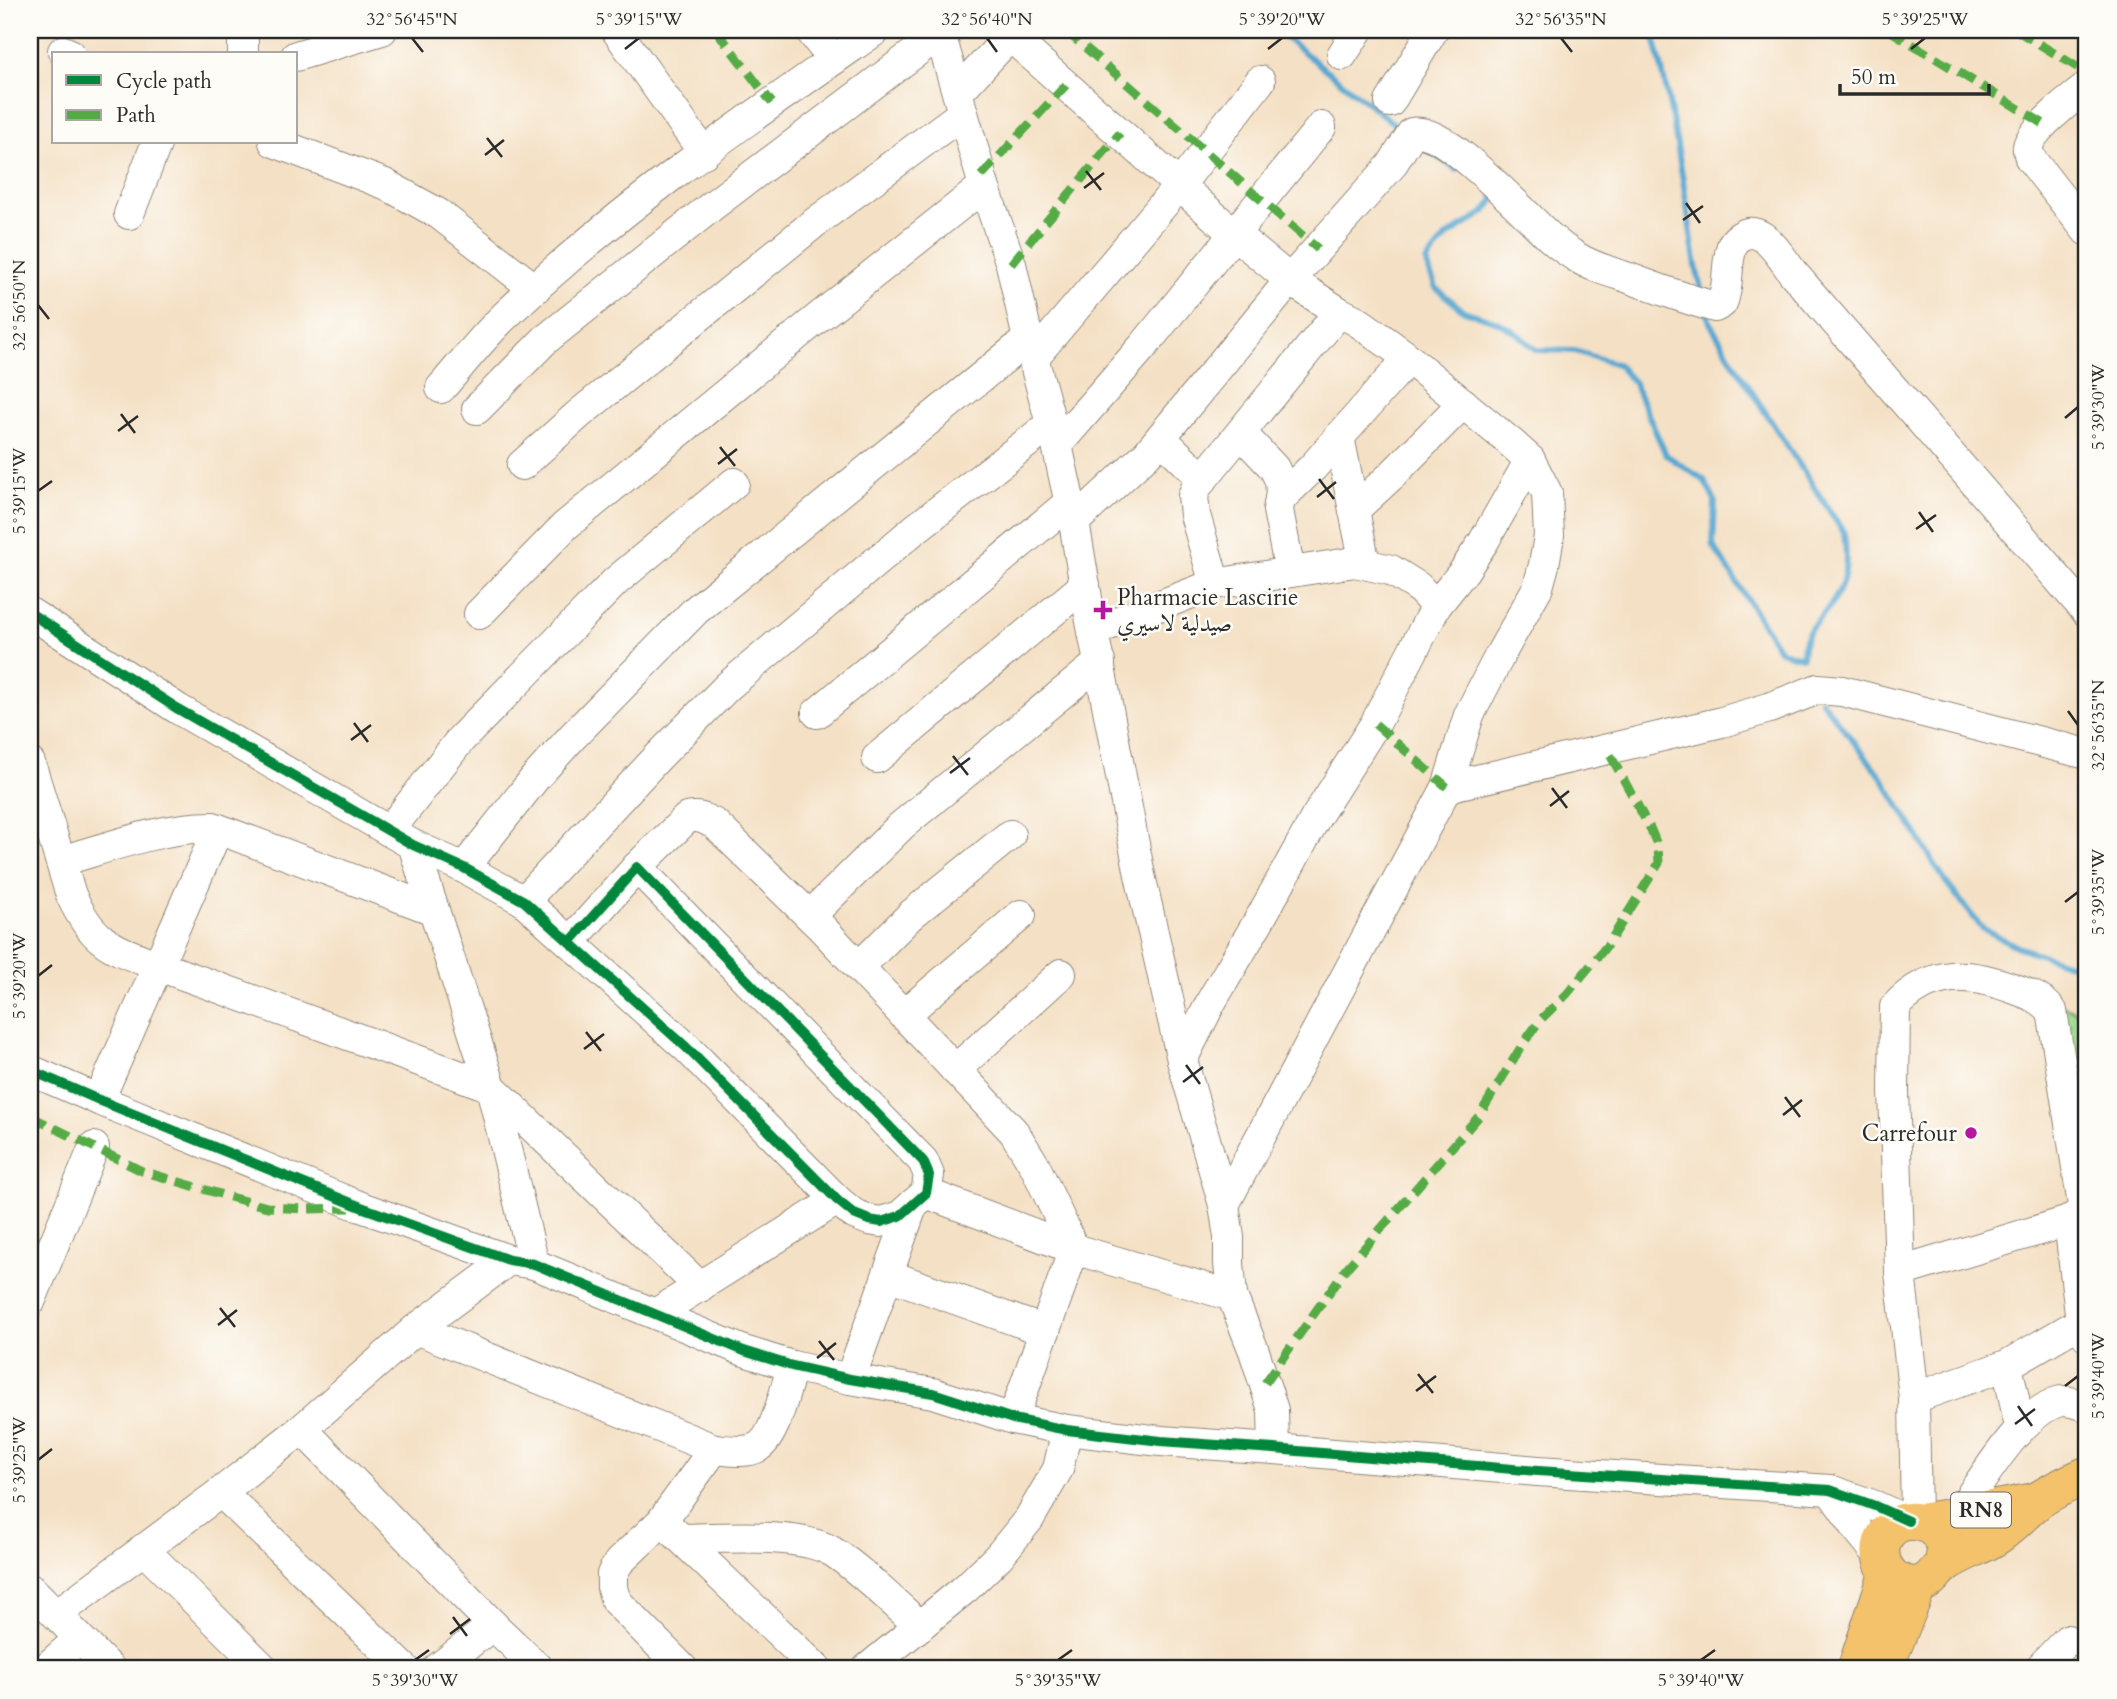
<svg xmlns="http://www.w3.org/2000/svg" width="2117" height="1699" font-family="Cardo,Amiri,serif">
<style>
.grass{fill:url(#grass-tufts);stroke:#64825d;stroke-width:2}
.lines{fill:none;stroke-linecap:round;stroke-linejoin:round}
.stream{stroke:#57a7d1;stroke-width:6}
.minor-casing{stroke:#908678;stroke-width:32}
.major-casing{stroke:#908678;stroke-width:39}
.minor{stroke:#fff;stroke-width:30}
.major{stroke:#f3c26a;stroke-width:37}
.quiet{stroke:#54ab44;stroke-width:9;stroke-dasharray:18 9;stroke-linecap:butt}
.cycleway-casing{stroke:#fdfcf7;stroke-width:15}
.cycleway{stroke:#00873e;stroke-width:10}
.ticks{fill:none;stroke:#2b2b2b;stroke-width:2.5}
.poi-dot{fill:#b5179e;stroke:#fdfcf7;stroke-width:2.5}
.labels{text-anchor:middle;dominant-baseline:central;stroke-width:5;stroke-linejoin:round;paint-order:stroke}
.shield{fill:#fdfcf7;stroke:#6a6a68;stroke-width:2}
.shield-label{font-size:21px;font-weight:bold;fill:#2b2b2b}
.poi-label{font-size:23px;fill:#2b2b2b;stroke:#fdfcf7;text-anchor:start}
.neatline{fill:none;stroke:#2b2b2b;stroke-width:2.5}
.ticks-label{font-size:18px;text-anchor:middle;fill:#2b2b2b}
</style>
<defs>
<pattern id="grass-tufts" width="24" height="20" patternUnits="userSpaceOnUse" patternTransform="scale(1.75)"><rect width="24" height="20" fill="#9cda8f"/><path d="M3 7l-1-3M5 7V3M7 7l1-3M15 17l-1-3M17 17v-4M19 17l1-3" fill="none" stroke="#87bb7c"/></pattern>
</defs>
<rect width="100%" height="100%" fill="#fdfcf7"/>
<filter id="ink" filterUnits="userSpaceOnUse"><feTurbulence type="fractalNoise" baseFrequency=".0143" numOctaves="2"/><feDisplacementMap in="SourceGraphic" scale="14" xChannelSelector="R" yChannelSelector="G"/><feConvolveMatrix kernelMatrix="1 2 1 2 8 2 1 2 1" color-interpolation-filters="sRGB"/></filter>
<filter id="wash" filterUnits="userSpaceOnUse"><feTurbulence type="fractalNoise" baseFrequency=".00686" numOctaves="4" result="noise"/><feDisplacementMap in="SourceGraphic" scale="28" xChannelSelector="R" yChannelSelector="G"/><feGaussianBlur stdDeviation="1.57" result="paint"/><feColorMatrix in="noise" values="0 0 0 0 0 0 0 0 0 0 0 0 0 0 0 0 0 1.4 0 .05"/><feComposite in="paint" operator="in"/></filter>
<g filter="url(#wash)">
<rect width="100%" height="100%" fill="#f4e0c4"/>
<path class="grass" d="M 2055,1002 L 2087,1017 L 2087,1186 Z"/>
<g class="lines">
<g class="stream">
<path d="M 1276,30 L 1403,131"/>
<path d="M 1652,30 C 1668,87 1678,147 1687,206 C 1691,235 1694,264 1702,292"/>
<path d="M 1428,150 L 1457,170"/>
<path d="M 1493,196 L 1495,198 L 1485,212 L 1446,237 L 1426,262 L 1436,288 L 1464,311 L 1495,321 L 1514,331 L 1536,350 L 1575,351 L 1617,364 L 1634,383 L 1666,455 L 1704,480 L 1715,501 L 1713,545 L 1780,651 L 1802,657 C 1803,626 1822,621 1836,597 C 1848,576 1847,555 1844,533 L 1739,372 L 1710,323 L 1707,313"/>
<path d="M 1821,700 L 1883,779 L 1945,881 L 1982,928 L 2018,947 L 2087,970"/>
</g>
</g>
</g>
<g filter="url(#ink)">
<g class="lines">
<defs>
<g id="minor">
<path d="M 616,30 L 704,153"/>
<path d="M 810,30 L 833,60"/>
<path d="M 939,30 L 984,186 L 1011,264 L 1028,339 L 1057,445 L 1074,522 L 1090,616 L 1140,875 L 1182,1060 L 1224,1205 L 1229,1237 L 1229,1263 L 1232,1296 L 1254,1351 L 1273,1410 L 1274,1449"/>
<path d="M 63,51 L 70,54"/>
<path d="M 243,54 L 243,30"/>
<path d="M 1342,55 L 1358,30"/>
<path d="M 296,56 L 382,30"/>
<path d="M 2087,87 C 2074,97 2029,131 2028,147 C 2027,148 2030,157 2030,158 L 2087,231"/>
<path d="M 958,92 L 1010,36 L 1233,233 L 1290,280 L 1339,312 L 1357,321 L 1403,354 L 1510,442 L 1530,460 L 1547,493 L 1549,536 L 1544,565 L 1538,587 L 1501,653 L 1469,715 L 1447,787 L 1224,1205"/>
<path d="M 1390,102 L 1433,30"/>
<path d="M 274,142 L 385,184 L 439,214 L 535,289"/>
<path d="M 129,214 L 157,142"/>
<path d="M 1033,358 L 1179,186 L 1260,81"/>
<path d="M 441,388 C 463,363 484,335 509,312 C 621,206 750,118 876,30"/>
<path d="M 477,409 L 545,340 L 712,206 L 941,33"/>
<path d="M 1241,433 L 1274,468 L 1280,480 L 1281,493 L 1278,510 L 1290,572"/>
<path d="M 1339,437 L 1365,564"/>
<path d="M 1161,438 L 1203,479"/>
<path d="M 1057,445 L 1145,344 L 1321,127"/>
<path d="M 522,465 L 579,414 L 813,224 L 963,113"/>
<path d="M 1280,499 L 1313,467 L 1408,359"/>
<path d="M 1354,510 L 1391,476 L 1463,403"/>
<path d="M 1074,522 L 1147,454 L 1290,280 L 1391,166 L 1412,133 C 1440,125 1510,199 1530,218 C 1544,232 1558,246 1575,256 C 1591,267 1611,272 1629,278 C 1658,289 1686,299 1715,307 L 1722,303 C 1729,287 1726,270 1730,254 C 1731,246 1734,240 1741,236 C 1762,222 1782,259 1793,273 L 2087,612"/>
<path d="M 1215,584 L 1195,515 L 1193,496 L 1197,486 L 1339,312"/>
<path d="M 1436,606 L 1464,571 L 1484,541 L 1530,460"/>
<path d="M 30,613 L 178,709 L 413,845 L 464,868 L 524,901 L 686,1047 L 837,1200 L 854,1214 L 869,1220 L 881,1222 L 900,1216 L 926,1193 L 929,1175 L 923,1161 L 637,867 L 570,942"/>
<path d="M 479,614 L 565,526 L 819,317 L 984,186"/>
<path d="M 1093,631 L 1215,584 L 1355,562 L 1391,570 L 1418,587 L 1436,606 L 1375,724 L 1316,817 L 1261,917 L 1212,1000 L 1182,1060"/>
<path d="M 817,713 L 1070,502"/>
<path d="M 877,758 L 1085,585"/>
<path d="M 30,763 L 71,895 C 93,944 112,948 159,966 L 491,1087 L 700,1287"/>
<path d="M 1447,787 L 1722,722 L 1769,708 L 1818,689 L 1842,691 L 2087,754"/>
<path d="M 389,831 L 461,739 L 616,581 L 734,483"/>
<path d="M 413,845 L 491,1087 L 534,1264"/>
<path d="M 61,861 C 110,847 161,827 213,827 L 434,910"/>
<path d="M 637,867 L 687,818 C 698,815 705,819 715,824 L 821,927 L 1014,1132 L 1035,1166 L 1074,1249 L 1232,1296"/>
<path d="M 464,868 L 535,778 L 573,736 L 696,610 L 1028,339"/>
<path d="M 524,901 L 658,757 L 728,686 L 915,529 L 1050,425"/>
<path d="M 810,916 L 901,826 L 1100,662"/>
<path d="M 859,967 L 912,914 L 1010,835"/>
<path d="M 904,1015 L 1021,915"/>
<path d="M 30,1070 L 99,1100 L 361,1207 L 509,1260 L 534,1264 L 744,1351 L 792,1366 L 850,1379 L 933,1393 L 1013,1419 L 1067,1430 L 1161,1441 L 1274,1449 L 1538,1471 L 1830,1490 L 1875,1506 L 1908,1521"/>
<path d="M 955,1070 L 1061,974"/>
<path d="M 99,1100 L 218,829"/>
<path d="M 926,1193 L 1074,1249 L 1013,1419"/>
<path d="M 2069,1221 L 2081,1322 L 2087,1336"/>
<path d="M 1900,1272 L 1894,1091 L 1895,1007 C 1931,968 1970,972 2015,989 C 2029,994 2043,999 2052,1011 L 2083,1205 L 2080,1213 L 2069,1221 L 1900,1272 L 1914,1398 L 1916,1522"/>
<path d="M 888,1275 L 1045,1331"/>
<path d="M 30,1302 L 94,1147"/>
<path d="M 657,1313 L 837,1200"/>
<path d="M 416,1329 L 714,1449 C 727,1450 746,1454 758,1447 C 776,1436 786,1387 792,1366"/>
<path d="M 2007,1365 L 2020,1427"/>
<path d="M 850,1379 L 913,1204"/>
<path d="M 1914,1398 L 2007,1365 L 2081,1322"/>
<path d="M 302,1429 L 493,1625 L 539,1669"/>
<path d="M 1830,1490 L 1859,1531 L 1881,1558"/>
<path d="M 221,1492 L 405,1669"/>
<path d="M 1957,1516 C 1980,1484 2021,1410 2061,1401 C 2068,1400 2080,1405 2087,1406"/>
<path d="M 673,1531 L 817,1669"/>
<path d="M 682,1539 C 721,1538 800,1532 833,1552 C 861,1570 894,1603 920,1626"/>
<path d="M 143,1549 L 264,1669"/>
<path d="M 30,1588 L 110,1669"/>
<path d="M 57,1614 L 221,1492 L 302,1429 L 416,1329 L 509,1260"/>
<path d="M 45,1669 L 79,1639"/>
<path d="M 437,1669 L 493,1625"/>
<path d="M 683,1669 L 616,1601 L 612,1588 L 612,1574 L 619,1562 L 661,1522 L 714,1449"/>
<path d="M 867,1669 L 966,1588 L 999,1556 L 1029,1519 L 1058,1469 L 1067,1430"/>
<path d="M 2039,1669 L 2067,1640"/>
</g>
<g id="major">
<path d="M 1924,1522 L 2038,1501"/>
<path d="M 1943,1564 C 1944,1559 1946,1553 1945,1548 C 1940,1516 1892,1511 1882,1543 C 1876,1565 1894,1587 1917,1585 C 1932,1583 1935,1570 1946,1563 C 1961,1553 1979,1547 1994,1538 C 2009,1529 2022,1514 2035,1503 C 2050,1491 2070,1483 2087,1475"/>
<path d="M 1856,1669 L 1888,1573"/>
<path d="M 1884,1669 L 1918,1585"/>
</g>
</defs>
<use href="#minor" class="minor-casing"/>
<use href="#major" class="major-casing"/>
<use href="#minor" class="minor"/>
<use href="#major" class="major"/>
<g class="quiet">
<path d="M 716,30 L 772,103"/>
<path d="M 1065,30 L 1318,249"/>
<path d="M 1889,30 L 2044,124"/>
<path d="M 2016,30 L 2087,73"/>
<path d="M 981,176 L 1066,85"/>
<path d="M 1011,264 L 1120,133"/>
<path d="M 1375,724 L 1447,787"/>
<path d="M 30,1116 L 142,1171 L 230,1197 L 267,1207 L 306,1209 L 350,1208"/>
<path d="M 1265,1383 L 1345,1270 L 1479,1116 L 1521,1047 L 1540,1020 L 1567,994 L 1609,943 L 1659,863 L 1658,847 L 1651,830 L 1607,749"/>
</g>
<defs>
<g id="cycleway">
<path d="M 30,613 L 178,709 L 413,845 L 464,868 L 524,901 L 686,1047 L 837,1200 L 854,1214 L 869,1220 L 881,1222 L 900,1216 L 926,1193 L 929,1175 L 923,1161 L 637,867 L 570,942"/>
<path d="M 30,1070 L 99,1100 L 361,1207 L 509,1260 L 534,1264 L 744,1351 L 792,1366 L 850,1379 L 933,1393 L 1013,1419 L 1067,1430 L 1161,1441 L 1274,1449 L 1538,1471 L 1830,1490 L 1875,1506 L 1908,1521"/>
</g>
</defs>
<use href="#cycleway" class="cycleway-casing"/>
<use href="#cycleway" class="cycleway"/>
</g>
</g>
<path class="ticks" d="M 412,38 L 423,52M 987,38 L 997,52M 1561,38 L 1572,52M 625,49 L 639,38M 1268,49 L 1282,38M 1911,49 L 1925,38M 487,138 L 502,157M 485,155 L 504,140M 1086,171 L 1101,190M 1084,188 L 1104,173M 1686,203 L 1700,223M 1683,220 L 1703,206M 38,305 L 49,319M 121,414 L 135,433M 2065,418 L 2078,407M 118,431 L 138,416M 720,447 L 735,466M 718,464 L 737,449M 1319,479 L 1334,499M 38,491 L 52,481M 1317,497 L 1336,482M 1919,512 L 1933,532M 1916,529 L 1936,515M 2068,711 L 2078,725M 354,723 L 368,742M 351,740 L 371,725M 953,756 L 968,775M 950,773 L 970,758M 1552,788 L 1567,808M 1550,806 L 1569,791M 2065,902 L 2078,892M 38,976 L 52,965M 586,1032 L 601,1051M 584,1049 L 604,1034M 1186,1065 L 1200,1084M 1183,1082 L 1203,1067M 1785,1097 L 1800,1117M 1783,1115 L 1802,1100M 220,1308 L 235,1327M 218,1325 L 237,1310M 819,1341 L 834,1360M 817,1358 L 836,1343M 1418,1374 L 1433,1393M 2065,1386 L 2078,1376M 1416,1391 L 1436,1376M 2018,1406 L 2032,1426M 2015,1424 L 2035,1409M 38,1460 L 52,1449M 453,1617 L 467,1636M 450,1634 L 470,1619M 415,1660 L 429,1650M 1058,1660 L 1072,1650M 1701,1660 L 1715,1650"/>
<g class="poi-dot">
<path d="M1099.5 599.5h7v7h7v7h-7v7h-7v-7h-7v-7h7z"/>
<circle cx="1971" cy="1133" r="7"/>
</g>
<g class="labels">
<rect class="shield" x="1951" y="1492.5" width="60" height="35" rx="5"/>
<g class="shield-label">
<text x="1981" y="1510">RN8</text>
</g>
<g class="poi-label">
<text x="1117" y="597">Pharmacie Lascirie<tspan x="1117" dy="26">صيدلية لاسيري</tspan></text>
<text x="1957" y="1133" text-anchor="end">Carrefour</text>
</g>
</g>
<rect width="2117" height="1699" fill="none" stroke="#fdfcf7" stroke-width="77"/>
<rect x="52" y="52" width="245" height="91" fill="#fdfcf7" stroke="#a9a8a5" stroke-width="2"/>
<rect x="66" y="75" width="35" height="10" fill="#00873e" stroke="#a9a8a5" stroke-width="2"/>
<text x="116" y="88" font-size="21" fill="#2b2b2b">Cycle path</text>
<rect x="66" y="110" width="35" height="10" fill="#54ab44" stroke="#a9a8a5" stroke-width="2"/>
<text x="116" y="122" font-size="21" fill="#2b2b2b">Path</text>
<path d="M1840 84v10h149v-10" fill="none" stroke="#2b2b2b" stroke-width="3.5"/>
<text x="1851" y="84" font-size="21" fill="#2b2b2b" stroke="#fdfcf7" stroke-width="5" paint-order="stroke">50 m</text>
<rect x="38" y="38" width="2040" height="1622" class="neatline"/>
<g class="ticks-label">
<text x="412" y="25">32°56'45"N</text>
<text x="639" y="25">5°39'15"W</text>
<text x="987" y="25">32°56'40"N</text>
<text x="1282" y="25">5°39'20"W</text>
<text x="1561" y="25">32°56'35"N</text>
<text x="1925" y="25">5°39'25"W</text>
<text transform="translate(19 305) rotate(-90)" y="6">32°56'50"N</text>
<text transform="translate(2098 407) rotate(-90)" y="6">5°39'30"W</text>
<text transform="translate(19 491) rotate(-90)" y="6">5°39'15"W</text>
<text transform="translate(2098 725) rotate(-90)" y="6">32°56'35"N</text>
<text transform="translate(2098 892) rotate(-90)" y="6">5°39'35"W</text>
<text transform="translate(19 976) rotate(-90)" y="6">5°39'20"W</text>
<text transform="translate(2098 1376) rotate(-90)" y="6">5°39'40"W</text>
<text transform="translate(19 1460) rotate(-90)" y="6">5°39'25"W</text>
<text x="415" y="1686">5°39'30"W</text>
<text x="1058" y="1686">5°39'35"W</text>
<text x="1701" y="1686">5°39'40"W</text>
</g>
</svg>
